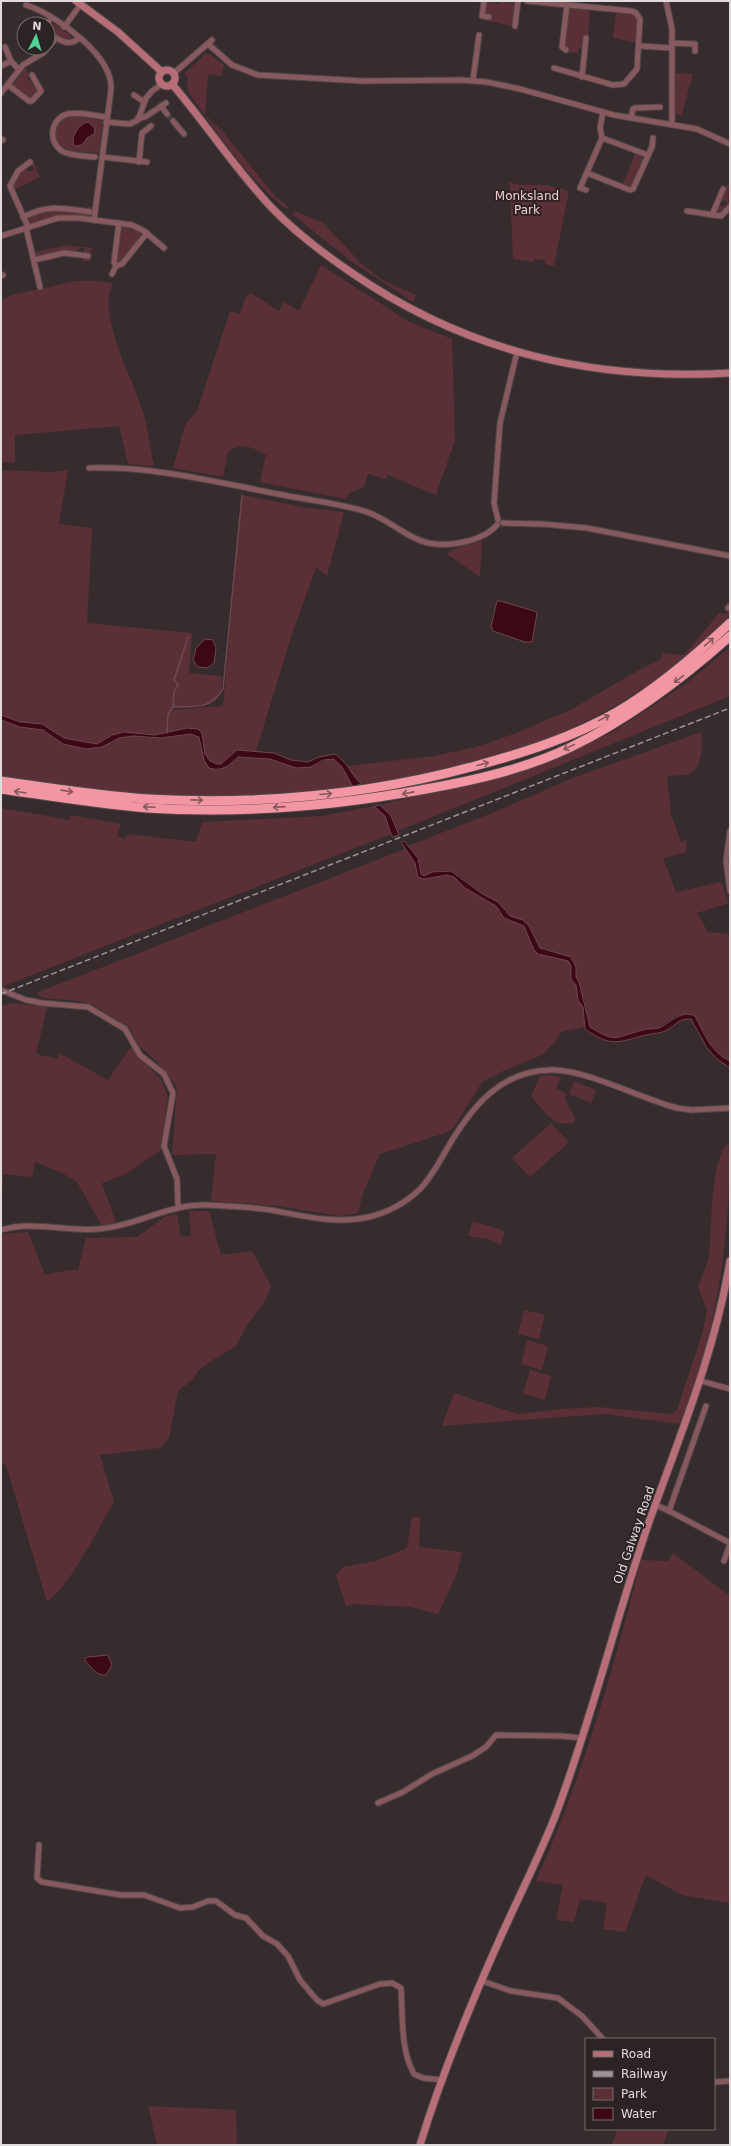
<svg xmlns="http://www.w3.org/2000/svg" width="731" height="2146" font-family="'DejaVu Sans',sans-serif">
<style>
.green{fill:#5a3036}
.water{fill:#3d0816;stroke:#6e4751}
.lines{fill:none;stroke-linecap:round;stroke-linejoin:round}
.stream{stroke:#6e4751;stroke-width:1.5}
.minor-tunnel{stroke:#504647;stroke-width:5;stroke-dasharray:5 2.5;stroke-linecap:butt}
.minor-casing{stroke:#514849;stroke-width:7}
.secondary-casing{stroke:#514849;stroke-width:9}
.motorway-casing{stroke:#514849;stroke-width:11}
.minor{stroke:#88585f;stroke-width:5}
.secondary{stroke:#b86e79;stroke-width:7}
.motorway{stroke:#f396a3;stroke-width:9}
.rail{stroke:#9c9494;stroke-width:1.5;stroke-dasharray:6 3;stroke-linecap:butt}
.oneway{stroke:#86575d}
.labels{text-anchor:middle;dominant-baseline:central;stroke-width:4;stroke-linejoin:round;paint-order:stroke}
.park-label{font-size:12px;fill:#f4cdd2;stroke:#2c2324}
.street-label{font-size:12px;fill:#e1dbdb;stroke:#2c2324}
</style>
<rect width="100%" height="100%" fill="#362c2d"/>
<g class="green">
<path d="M 486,1 L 494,1 L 494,3 L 499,4 L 500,1 L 515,3 L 512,26 L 484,20 Z"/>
<path d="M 572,7 L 588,9 L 590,13 L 588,38 L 583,37 L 582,47 L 578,49 L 578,53 L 567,52 L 564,45 L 568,10 Z"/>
<path d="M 616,12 L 633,14 L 638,17 L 638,43 L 613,38 Z"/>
<path d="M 51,24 L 55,24 L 70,35 L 71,39 L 59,37 L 49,27 Z"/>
<path d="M 206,53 L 211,55 L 224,65 L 221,76 L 208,74 L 205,115 L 224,133 L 276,197 L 289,207 L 286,209 C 246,178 216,131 187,90 L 188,76 L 184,74 Z"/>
<path d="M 26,67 L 29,76 L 27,78 L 29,81 L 32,80 L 31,82 L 38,90 L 31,99 L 12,86 Z"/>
<path d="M 676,73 L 693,74 L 681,117 L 675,112 Z"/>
<path d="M 69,115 L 103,121 L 99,153 C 85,151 67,157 57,142 C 55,139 54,135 55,131 C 57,124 62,118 69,115 Z"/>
<path d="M 635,154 L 642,156 L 643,161 L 631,186 L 623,183 Z"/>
<path d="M 34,162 L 40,177 L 14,190 C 12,181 18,174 25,168 L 30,172 L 34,169 L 31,165 Z"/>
<path d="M 508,182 L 521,185 L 547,185 L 569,191 L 554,266 L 545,264 L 545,260 L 535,259 L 534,262 L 513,259 L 510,187 Z"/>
<path d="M 730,184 L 728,200 L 730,204 L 721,215 L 716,213 L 719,205 L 725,206 L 727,203 L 722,199 L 724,187 Z"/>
<path d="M 87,206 L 93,207 L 92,215 L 88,217 L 57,216 L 29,223 L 27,219 C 42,203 71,212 90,214 Z"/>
<path d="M 295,211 L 322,222 L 361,263 L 382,280 L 416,295 L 413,302 L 352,262 L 292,214 Z"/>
<path d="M 122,227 L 138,231 L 141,236 L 119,263 L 116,261 Z"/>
<path d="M 65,245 L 92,248 L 90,262 L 82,261 L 87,254 L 84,252 L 84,248 L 80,248 L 76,252 L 36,256 L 35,252 Z"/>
<path d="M 321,265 L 409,322 L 452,339 L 455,440 L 436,495 L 388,475 L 385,479 L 368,474 L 364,487 L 350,493 L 345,499 L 260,482 L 266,455 C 253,447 241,442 228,452 L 223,477 L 173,468 L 185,425 L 197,411 L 230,311 L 240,314 L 245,298 L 251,293 L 279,311 L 284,302 L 299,311 Z"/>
<path d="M 76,281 L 96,281 L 113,283 C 96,316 134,379 143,412 C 148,429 150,448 154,466 L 128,464 L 119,426 L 15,435 L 15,463 L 1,462 L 1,301 L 12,295 Z"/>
<path d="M 1,470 L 51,472 L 68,470 L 59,524 L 92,528 L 87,623 L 192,633 L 189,673 L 222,676 C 222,682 222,690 219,695 C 212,710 187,707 173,707 L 172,710 L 223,706 L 242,495 L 308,508 L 344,512 L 327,576 L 316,567 L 291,637 L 256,751 L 237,750 L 221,764 L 217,764 L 210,761 L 205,754 L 202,733 L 198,729 L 187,728 L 155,735 L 124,732 L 112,735 L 97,744 L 64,738 L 42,724 L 20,722 L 1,715 Z"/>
<path d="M 482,541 L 480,577 L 447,554 L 453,549 Z"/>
<path d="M 730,609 L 730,615 C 709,635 688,656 664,673 C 579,738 467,775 361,784 L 353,776 L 348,766 L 434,756 L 476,747 L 511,735 L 570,710 L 639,670 L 661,659 L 662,653 L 684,655 L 719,613 L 726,614 Z"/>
<path d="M 730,647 L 730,696 L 398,831 L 391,816 L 380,805 L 536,767 L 613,732 L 687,683 Z"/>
<path d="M 1,720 L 20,727 L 43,730 L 56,740 L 102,747 L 119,738 L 133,736 L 145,738 L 191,734 L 199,737 L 204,760 L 209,768 L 227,767 L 238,757 C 250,756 261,757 272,760 C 285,762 297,770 311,767 C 319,765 324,759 334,759 L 342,767 L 353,787 L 268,796 L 155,796 L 89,790 L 1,777 Z"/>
<path d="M 701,732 C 703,744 703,768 689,774 C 683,776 674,775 667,776 L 671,814 L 681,842 L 686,839 L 687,852 L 663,858 L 676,892 L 721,882 L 729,903 L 697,913 L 708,932 L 730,934 L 730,1061 C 709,1053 706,1030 692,1015 L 676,1016 L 656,1029 L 643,1030 L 613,1038 L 606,1037 L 590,1027 L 586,1007 L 576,978 L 576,967 L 571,957 L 540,948 L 529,926 L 523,920 L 510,916 L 498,902 L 481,893 L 459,875 L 443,870 L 424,876 L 421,874 L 418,858 L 408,846 L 492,813 L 570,779 Z"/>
<path d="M 374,806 L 385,816 L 391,834 L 1,987 L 1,808 L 70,820 L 70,815 L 121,824 L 117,836 L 125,839 L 128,834 L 196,842 L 202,822 L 323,816 Z"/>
<path d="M 405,849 L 415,863 L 418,877 L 447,875 L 454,877 L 465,888 L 496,906 L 509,920 L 524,926 L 532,945 L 541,955 L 568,960 L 571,966 L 571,979 L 576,985 L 577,994 L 583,1007 L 585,1027 L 561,1032 L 555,1042 L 542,1055 L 503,1071 L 482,1082 L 454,1127 L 448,1132 L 380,1154 L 363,1193 L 358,1213 L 340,1216 L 278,1206 L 211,1201 L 216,1154 L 172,1155 L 177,1087 L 155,1060 L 139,1046 L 130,1028 L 93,1005 L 78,1001 L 43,998 L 36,993 Z"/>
<path d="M 10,1003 L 47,1007 L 36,1054 L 58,1059 L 59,1053 L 108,1080 L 131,1047 L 162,1081 L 168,1096 L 161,1150 L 124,1175 L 102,1183 L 116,1223 L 102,1226 L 77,1182 L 62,1173 L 35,1162 L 32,1177 L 3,1174 L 3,1187 L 1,1188 L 1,1006 Z"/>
<path d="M 549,1075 L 561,1077 L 556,1089 L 567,1094 L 565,1099 L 575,1118 L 574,1122 C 554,1129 543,1110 531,1096 L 540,1076 Z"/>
<path d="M 574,1081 L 596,1090 L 591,1103 L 569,1094 Z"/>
<path d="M 551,1123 L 569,1142 L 530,1177 L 512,1158 Z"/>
<path d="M 727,1144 L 730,1147 C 730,1217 722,1285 705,1352 C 699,1376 690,1399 683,1422 L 679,1424 L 604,1414 L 442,1426 L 454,1393 L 518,1414 L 561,1409 L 598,1407 L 671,1414 L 677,1410 L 702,1334 L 707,1310 L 698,1287 C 701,1277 707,1266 709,1255 C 712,1228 710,1163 727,1144 Z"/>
<path d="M 189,1211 L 209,1211 L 221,1255 L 252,1251 L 271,1286 L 264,1303 L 247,1325 L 236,1346 L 208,1363 L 199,1370 L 192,1380 L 178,1391 L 169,1438 L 160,1448 L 100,1455 L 114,1502 C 95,1533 75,1579 47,1602 L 5,1462 L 1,1466 L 1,1234 L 28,1232 L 45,1275 L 68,1270 L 78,1270 L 86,1238 L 137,1237 L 166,1216 L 177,1214 L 181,1237 L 191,1236 Z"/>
<path d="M 473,1221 L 505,1231 L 501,1245 L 488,1239 L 468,1236 Z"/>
<path d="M 524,1310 L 545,1315 L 539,1339 L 518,1334 Z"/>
<path d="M 527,1340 L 548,1346 L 542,1370 L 521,1364 Z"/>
<path d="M 530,1370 L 551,1376 L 545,1400 L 523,1394 Z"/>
<path d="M 412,1517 L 420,1517 L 419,1547 L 462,1552 L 457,1573 L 438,1614 L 411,1607 L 352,1604 L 346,1606 L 336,1575 L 343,1567 L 376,1561 L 407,1548 Z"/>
<path d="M 673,1553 L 730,1596 L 730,1903 L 682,1895 L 646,1875 L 625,1932 L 603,1929 L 607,1903 L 580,1899 L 574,1922 L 556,1920 L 563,1885 L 536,1881 C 582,1778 614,1669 641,1560 L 668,1561 Z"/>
<path d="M 148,2106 L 236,2110 L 237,2145 L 157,2145 Z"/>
<path d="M 617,2129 L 669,2129 L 663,2145 L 612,2145 Z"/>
</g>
<g class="water">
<path d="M 88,122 L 95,128 L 94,134 L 87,138 L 82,145 L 75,146 L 73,143 C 72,135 80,123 88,122 Z"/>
<path d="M 497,601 L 500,601 L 534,611 L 537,613 L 532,642 L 525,642 L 493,631 L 491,626 Z"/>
<path d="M 205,639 L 213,640 L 216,648 L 214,663 L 207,668 L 198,667 L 193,660 L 196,648 Z"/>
<path d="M 1,715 L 20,722 L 42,724 L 64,738 L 97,744 L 112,735 L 124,732 L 155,735 L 187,728 L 198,729 L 202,733 L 205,754 L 210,761 L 217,764 L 221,764 L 237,750 L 274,753 L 291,760 L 308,762 L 319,757 L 335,754 C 347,762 351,774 361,784 L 353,787 L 342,767 L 334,759 L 323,760 L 311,767 L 296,768 L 270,759 L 238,757 C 228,766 222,772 209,768 L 204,760 L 199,737 L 191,734 L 161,738 L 133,736 L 119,738 L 102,747 L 86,749 L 63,744 L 43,730 L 20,727 L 1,720 Z"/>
<path d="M 380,805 L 391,816 L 399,835 L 393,837 L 391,834 L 385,816 L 374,806 Z"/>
<path d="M 404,841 L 418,858 L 421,874 L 424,876 L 432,872 L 451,871 L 481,893 L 498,902 L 510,916 L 523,920 L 529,926 L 540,948 L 571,957 L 576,967 L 576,977 L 579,982 L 590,1027 C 617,1044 615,1037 643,1030 C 649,1028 655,1030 661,1027 C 672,1021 681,1010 695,1016 C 704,1033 711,1053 730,1061 L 730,1068 L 717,1059 L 707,1048 L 691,1019 C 679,1018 676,1025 667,1030 C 660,1034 653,1033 646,1035 C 618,1042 611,1048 585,1029 L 583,1007 L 578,1000 L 576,985 L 571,979 L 571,966 L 568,961 L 538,954 L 534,950 L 524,926 L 504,918 L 496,906 L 465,888 L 454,877 L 447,875 L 424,879 L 418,877 L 415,863 L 401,842 Z"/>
<path d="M 108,1655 L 112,1665 L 106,1675 C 96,1676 92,1667 85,1661 L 85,1658 L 88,1657 Z"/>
</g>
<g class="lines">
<g class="stream">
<path d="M 173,707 L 174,692 L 178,685 L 174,680 L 188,637"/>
<path d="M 167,733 L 168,714 L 173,707 C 196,706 210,710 223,689 L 242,495"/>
</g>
<path class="minor-tunnel" d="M 167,114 L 173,121"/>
<defs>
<g id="minor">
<path d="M 484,1 L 482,16 L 489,17"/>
<path d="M 527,1 L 632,11 L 636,13 L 640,19 L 637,69 L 624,84 L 613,85 L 554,68"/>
<path d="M 666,1 L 672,29 L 672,124"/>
<path d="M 26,5 C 55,14 114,56 111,90 L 94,220"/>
<path d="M 47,24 L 51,18"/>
<path d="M 515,26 L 518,1"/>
<path d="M 64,27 L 81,4"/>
<path d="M 48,30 C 55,39 69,48 79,38"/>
<path d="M 672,43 L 695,44 L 695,51"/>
<path d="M 208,44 L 232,65 L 258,75 L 363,81 L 461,80 L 487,82 L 520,89 L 614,115 L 697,129 L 730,144"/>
<path d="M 640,46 L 672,48"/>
<path d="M 5,47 L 11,61"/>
<path d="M 566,50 L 562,47 L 567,5"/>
<path d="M 1,66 L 11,61 L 19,70"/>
<path d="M 174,73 L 212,40"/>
<path d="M 582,77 L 586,38"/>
<path d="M 473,80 L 479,35"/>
<path d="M 8,85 L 29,101 L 32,101 L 41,91 L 32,75"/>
<path d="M 1,93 L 23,65 L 43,53 L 56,38"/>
<path d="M 134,95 L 144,102"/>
<path d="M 161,106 L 167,114"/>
<path d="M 138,118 L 145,117 L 166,103"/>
<path d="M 631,118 L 633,109 L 635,108 L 660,107"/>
<path d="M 173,121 L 184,134"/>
<path d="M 106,122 L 130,124 L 138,120 L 146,98 L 152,91 L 162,84"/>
<path d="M 602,138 L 648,155"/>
<path d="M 1,139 L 3,140"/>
<path d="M 95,157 C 85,156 70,156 62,151 C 47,141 51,119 67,114 C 79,111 95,116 107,117"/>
<path d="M 102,157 L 147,162"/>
<path d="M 139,162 L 142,133 L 151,126"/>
<path d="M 587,173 L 630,190 L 633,189 L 652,147 L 653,138"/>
<path d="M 586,190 L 580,188 L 602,138 L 600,128 L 603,112"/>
<path d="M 687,211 L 721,216 L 730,207"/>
<path d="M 712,215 L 723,189"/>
<path d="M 23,217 C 50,204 61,208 90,212"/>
<path d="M 119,223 L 114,262 L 116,266 L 122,264 L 147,233"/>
<path d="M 28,227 L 10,186 L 18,171 L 30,162"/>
<path d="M 26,228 L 40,287"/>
<path d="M 1,236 L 58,218 L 79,218 L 132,225 L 144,231 L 164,248"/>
<path d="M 34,260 L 64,253 L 88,256"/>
<path d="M 112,274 L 116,266"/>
<path d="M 1,276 L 3,275"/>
<path d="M 89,468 C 153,466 216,482 278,494 C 307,500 339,503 367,512 C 391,520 410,542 435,544 C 455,546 484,540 497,525"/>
<path d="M 498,520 L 494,503 L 500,423 L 517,352"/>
<path d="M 503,523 L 542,524 L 587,528 L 730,556"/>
<path d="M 728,608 L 730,606"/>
<path d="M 730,831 L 726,861 L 730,891"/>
<path d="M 1,990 L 26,1000 L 42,1003 L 88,1007 L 125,1029 L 140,1055 L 164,1074 L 173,1093 L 164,1146 L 177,1179 L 178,1207"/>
<path d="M 1,1230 C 33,1220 66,1232 98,1229 C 137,1226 170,1203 208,1205 C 231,1206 254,1207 276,1211 C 307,1217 337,1224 369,1217 C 389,1212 406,1203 421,1188 C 432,1176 440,1161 448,1147 C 472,1106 503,1068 555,1070 C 592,1072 639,1098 677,1108 L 692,1110 L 730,1108"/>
<path d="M 701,1381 L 730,1389"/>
<path d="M 656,1505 L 669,1511 L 706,1406"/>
<path d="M 669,1511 L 730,1543"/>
<path d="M 724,1561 L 730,1544"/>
<path d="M 378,1803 L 403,1792 L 432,1774 L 472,1756 L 486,1747 L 496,1735 L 561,1736 L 583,1738"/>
<path d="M 39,1845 L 37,1878 L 42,1882 L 121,1895 L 144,1895 L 180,1908 L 193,1907 L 208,1901 L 216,1901 L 235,1915 L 246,1918 L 263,1936 L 277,1944 L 288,1956 L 300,1980 L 317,2000 L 323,2004 L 380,1984 L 392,1983 L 401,1988 C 403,2016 400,2049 414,2074 L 423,2078 L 442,2080"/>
<path d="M 482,1981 L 511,1991 L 558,1998 L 582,2016 L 603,2039"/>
<path d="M 714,2082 L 730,2081"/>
</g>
<g id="secondary">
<path d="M 76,1 L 118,32 L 162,72"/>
<circle cx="167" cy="78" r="8"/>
<path d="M 172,84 C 207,125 235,169 272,208 C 296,233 324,254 352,273 C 467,352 592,381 730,373"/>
<path d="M 420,2145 C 442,2073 471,2003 502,1934 C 520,1894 540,1855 556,1814 C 592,1718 616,1618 649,1522 C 680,1435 715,1352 730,1261"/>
</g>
<g id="motorway">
<path d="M 1,781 C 50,788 99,796 148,799 C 258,805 369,795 475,766 C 523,753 574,737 617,712 C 659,687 695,656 730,623"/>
<path d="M 1,789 C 50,796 98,804 147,808 C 240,814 335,806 426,789 C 476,780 525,769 571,747 C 630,718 682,679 730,636"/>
</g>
</defs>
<use href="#minor" class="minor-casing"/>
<use href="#secondary" class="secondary-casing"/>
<use href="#motorway" class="motorway-casing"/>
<use href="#minor" class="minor"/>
<use href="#secondary" class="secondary"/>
<use href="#motorway" class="motorway"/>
<path class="rail" d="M 1,994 L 730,708"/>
</g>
<defs><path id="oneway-shaft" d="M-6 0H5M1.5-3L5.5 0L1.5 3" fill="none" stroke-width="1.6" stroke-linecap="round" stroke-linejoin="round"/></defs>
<g class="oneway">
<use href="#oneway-shaft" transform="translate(709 642) rotate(-42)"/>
<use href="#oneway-shaft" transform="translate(679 679) rotate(144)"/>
<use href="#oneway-shaft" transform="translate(604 718) rotate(-26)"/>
<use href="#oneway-shaft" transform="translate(569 747) rotate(155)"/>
<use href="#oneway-shaft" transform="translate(483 764) rotate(-15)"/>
<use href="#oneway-shaft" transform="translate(67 791) rotate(8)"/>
<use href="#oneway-shaft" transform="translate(20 792) rotate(-171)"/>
<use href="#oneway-shaft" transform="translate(408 793) rotate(169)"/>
<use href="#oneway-shaft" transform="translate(326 794) rotate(-5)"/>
<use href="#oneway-shaft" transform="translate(197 800) rotate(1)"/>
<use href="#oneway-shaft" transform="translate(149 807) rotate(-177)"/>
<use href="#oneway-shaft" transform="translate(279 807) rotate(176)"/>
</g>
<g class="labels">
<g class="park-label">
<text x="527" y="196">Monksland<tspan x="527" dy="14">Park</tspan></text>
</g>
<g class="street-label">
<text transform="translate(634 1535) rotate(-71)">Old Galway Road</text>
</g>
</g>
<rect width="731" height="2146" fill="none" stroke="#e1dbdb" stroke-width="4"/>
<rect x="585" y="2038" width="130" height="92" fill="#2c2324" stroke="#746d6d"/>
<rect x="593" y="2051" width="20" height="6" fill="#b86e79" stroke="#746d6d"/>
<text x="621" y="2058" font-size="12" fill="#e1dbdb">Road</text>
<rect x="593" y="2071" width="20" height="6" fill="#9c9494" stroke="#746d6d"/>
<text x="621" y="2078" font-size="12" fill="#e1dbdb">Railway</text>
<rect x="593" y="2088" width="20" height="12" fill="#5a3036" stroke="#746d6d"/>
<text x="621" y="2098" font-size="12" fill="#e1dbdb">Park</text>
<rect x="593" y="2108" width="20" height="12" fill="#3d0816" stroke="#746d6d"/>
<text x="621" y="2118" font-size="12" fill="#e1dbdb">Water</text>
<g transform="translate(36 36) rotate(5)"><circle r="19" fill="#2c2324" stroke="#746d6d"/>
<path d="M0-3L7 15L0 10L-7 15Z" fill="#50d398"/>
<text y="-6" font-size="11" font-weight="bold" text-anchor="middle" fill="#e1dbdb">N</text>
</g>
</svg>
